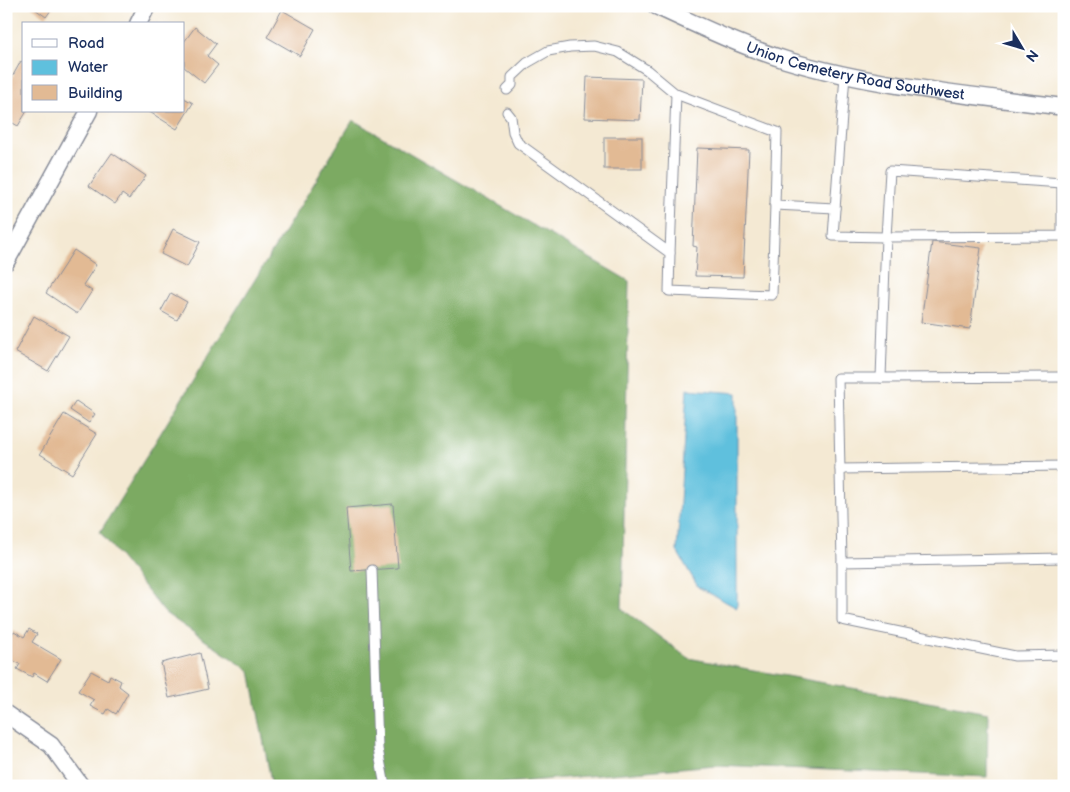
<svg xmlns="http://www.w3.org/2000/svg" width="1070" height="792" font-family="'Balsamiq Sans',sans-serif">
<style>
.forest{fill:#7caa62;stroke:#4c6c60}
.water{fill:#5fc0dd;stroke:#3d789e}
.building{fill:#e2ba94}
.lines{fill:none;stroke-linecap:round;stroke-linejoin:round}
.service-casing{stroke:#888c98;stroke-width:11}
.minor-casing{stroke:#888c98;stroke-width:19}
.service{stroke:#fff;stroke-width:9}
.minor{stroke:#fff;stroke-width:16}
.labels{text-anchor:middle;dominant-baseline:central;stroke-width:4;stroke-linejoin:round;paint-order:stroke}
.street-label{font-size:15px;fill:#1b2f5e;stroke:#fff}
</style>
<rect width="100%" height="100%" fill="#fff"/>
<filter id="ink" filterUnits="userSpaceOnUse"><feTurbulence type="fractalNoise" baseFrequency=".02" numOctaves="2"/><feDisplacementMap in="SourceGraphic" scale="10" xChannelSelector="R" yChannelSelector="G"/><feConvolveMatrix kernelMatrix="1 2 1 2 8 2 1 2 1" color-interpolation-filters="sRGB"/></filter>
<filter id="wash" filterUnits="userSpaceOnUse"><feTurbulence type="fractalNoise" baseFrequency=".0096" numOctaves="4" result="noise"/><feDisplacementMap in="SourceGraphic" scale="20" xChannelSelector="R" yChannelSelector="G"/><feGaussianBlur stdDeviation="1.12" result="paint"/><feColorMatrix in="noise" values="0 0 0 0 0 0 0 0 0 0 0 0 0 0 0 0 0 1.4 0 .05"/><feComposite in="paint" operator="in"/></filter>
<g filter="url(#wash)">
<rect width="100%" height="100%" fill="#f4e9d3"/>
<path class="forest" d="M 353,120 L 629,281 L 622,609 L 688,658 L 988,713 L 987,777 L 716,765 L 471,786 L 272,786 L 250,671 L 165,613 L 100,532 Z"/>
<path class="water" d="M 687,389 L 737,393 L 737,608 L 698,587 L 677,551 Z"/>
<g id="blocks">
<g class="building">
<path d="M 31,6 L 54,6 L 46,17 Z"/>
<path d="M 282,10 L 315,29 L 300,56 L 267,37 Z"/>
<path d="M 195,27 L 216,44 L 207,56 L 218,65 L 204,83 L 184,67 L 184,42 Z"/>
<path d="M 21,61 L 24,63 L 24,111 L 27,111 L 18,126 L 6,119 L 6,88 Z"/>
<path d="M 587,77 L 642,79 L 640,120 L 585,118 Z"/>
<path d="M 184,98 L 193,103 L 177,129 L 148,111 L 184,111 Z"/>
<rect x="604" y="137" width="38" height="32"/>
<path d="M 697,148 L 749,150 L 743,277 L 695,276 L 697,247 L 693,246 Z"/>
<path d="M 112,153 L 146,176 L 129,199 L 122,194 L 115,204 L 89,186 Z"/>
<path d="M 173,229 L 200,242 L 187,267 L 161,254 Z"/>
<path d="M 932,242 L 981,248 L 970,329 L 921,322 Z"/>
<path d="M 74,250 L 96,265 L 83,285 L 92,291 L 77,314 L 46,293 Z"/>
<path d="M 171,293 L 187,302 L 177,320 L 161,311 Z"/>
<path d="M 34,316 L 69,336 L 48,371 L 15,352 Z"/>
<path d="M 76,401 L 95,414 L 89,423 L 70,410 Z"/>
<path d="M 64,414 L 97,434 L 72,474 L 40,454 Z"/>
<path d="M 393,504 L 398,568 L 351,571 L 346,508 Z"/>
<path d="M 29,629 L 37,634 L 32,642 L 61,659 L 47,681 L 34,673 L 32,677 L 17,669 L 20,664 L 6,657 L 6,644 L 14,631 L 24,637 Z"/>
<path d="M 200,653 L 208,689 L 169,698 L 161,663 Z"/>
<path d="M 91,671 L 108,680 L 110,675 L 121,681 L 119,686 L 128,693 L 116,714 L 108,709 L 105,714 L 90,706 L 94,700 L 78,691 Z"/>
</g>
</g>
</g>
<g filter="url(#ink)">
<use href="#blocks" fill-opacity="0" stroke="#888c98" stroke-width="1"/>
<g class="lines">
<defs>
<g id="service">
<path d="M 845,75 L 833,236 L 886,237 L 881,378 L 1064,377"/>
<path d="M 507,90 L 512,85 L 512,77 L 527,63 L 548,51 L 570,47 L 594,46 L 618,52 L 647,70 L 676,94 L 777,132 L 775,205 L 835,208"/>
<path d="M 507,112 L 511,117 L 513,132 L 518,143 L 670,253 L 669,291 L 772,295 L 775,205"/>
<path d="M 1062,236 L 1062,183 L 890,171 L 886,237 L 1064,236"/>
<path d="M 670,253 L 676,94"/>
<path d="M 881,378 L 838,378 L 842,562 L 1064,558"/>
<path d="M 840,469 L 1064,466"/>
<path d="M 842,562 L 842,620 L 1015,656 L 1064,655"/>
<path d="M 372,570 L 378,749 L 385,786"/>
</g>
<g id="minor">
<path id="s1" d="M 656,6 C 699,26 741,46 786,60 C 876,87 971,95 1064,107"/>
<path d="M 138,24 L 147,6"/>
<path d="M 6,262 L 89,111"/>
<path d="M 6,714 L 51,745 L 81,786"/>
</g>
</defs>
<use href="#service" class="service-casing"/>
<use href="#minor" class="minor-casing"/>
<use href="#service" class="service"/>
<use href="#minor" class="minor"/>
</g>
</g>
<g class="labels">
<g class="street-label">
<text stroke="none"><textPath href="#s1" startOffset="211">Union Cemetery Road Southwest</textPath></text>
</g>
</g>
<rect width="1070" height="792" fill="none" stroke="#fff" stroke-width="25"/>
<rect x="22" y="22" width="162" height="90" fill="#ffffff" stroke="#a4acbf"/>
<rect x="32" y="39" width="25" height="8" fill="#ffffff" stroke="#a4acbf"/>
<text x="68" y="48" font-size="15" fill="#1b2f5e">Road</text>
<rect x="32" y="60" width="25" height="15" fill="#5fc0dd" stroke="#a4acbf"/>
<text x="68" y="72" font-size="15" fill="#1b2f5e">Water</text>
<rect x="32" y="85" width="25" height="15" fill="#e2ba94" stroke="#a4acbf"/>
<text x="68" y="98" font-size="15" fill="#1b2f5e">Building</text>
<g transform="translate(1022 48) rotate(128)" stroke="#ffffff" stroke-width="4" paint-order="stroke">
<path d="M0-4L9 19L0 12L-9 19Z" fill="#1b2f5e"/>
<text y="-8" font-size="14" font-weight="bold" text-anchor="middle" fill="#1b2f5e">N</text>
</g>
</svg>
